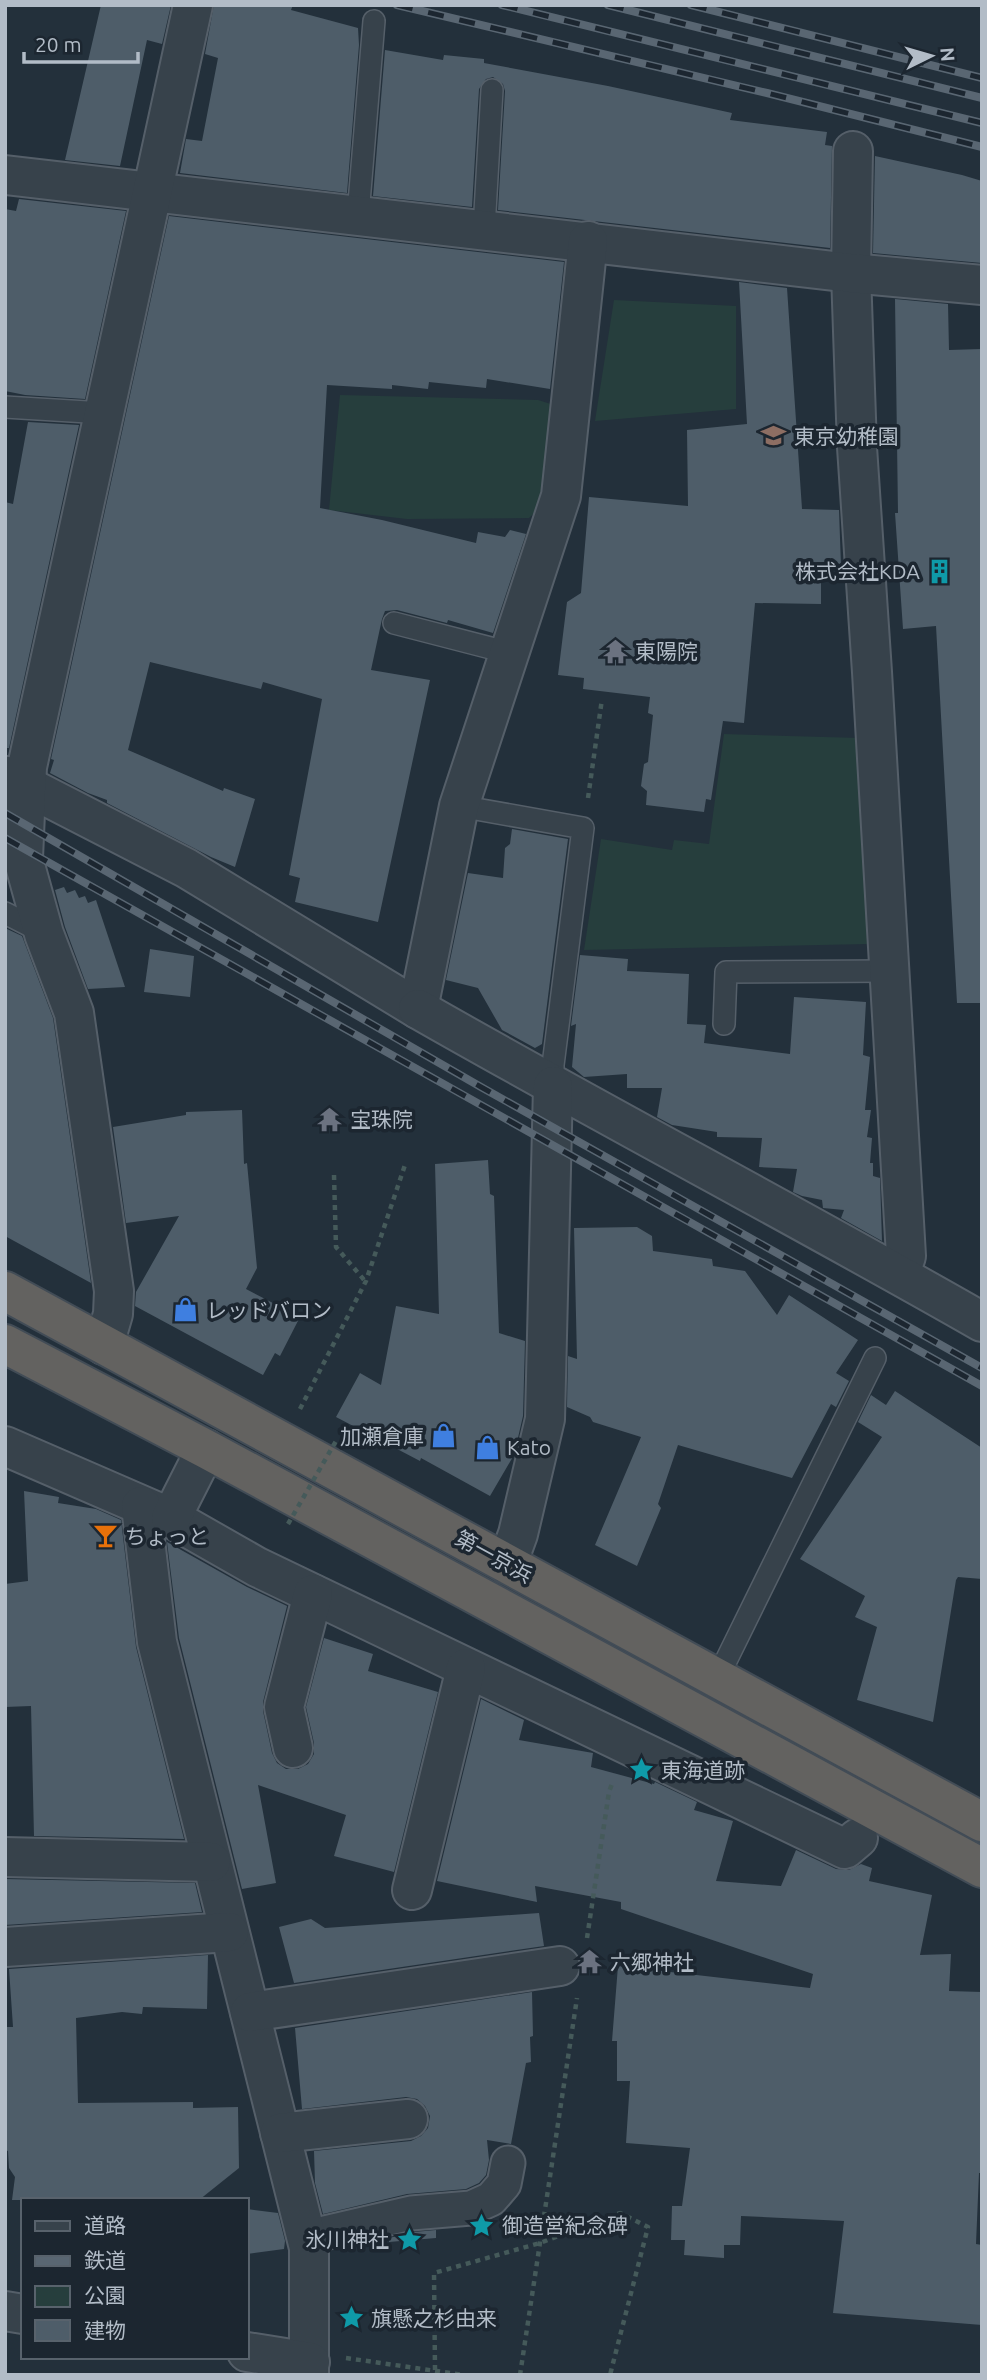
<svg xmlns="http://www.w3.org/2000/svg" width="987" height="2380" font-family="Ubuntu,'Noto Sans JP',sans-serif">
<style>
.green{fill:#263e3d}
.building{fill:#4e5d69}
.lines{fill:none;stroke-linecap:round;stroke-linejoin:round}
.service-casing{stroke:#555f69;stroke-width:24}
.pedestrian-casing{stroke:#555f69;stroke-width:37}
.minor-casing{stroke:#555f69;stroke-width:42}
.trunk-casing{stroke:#424c56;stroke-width:42}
.path{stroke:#455a5a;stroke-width:4.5;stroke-dasharray:5 5;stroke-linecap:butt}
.service{stroke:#37424b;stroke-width:21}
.pedestrian{stroke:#37424b;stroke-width:33}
.minor{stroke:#37424b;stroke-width:38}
.trunk{stroke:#636260;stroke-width:38}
.rail-casing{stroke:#596672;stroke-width:8}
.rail{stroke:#1c2630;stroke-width:5;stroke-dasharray:16;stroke-linecap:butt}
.path-bridge{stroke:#455a5a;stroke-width:4.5;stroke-dasharray:5 5;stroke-linecap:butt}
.labels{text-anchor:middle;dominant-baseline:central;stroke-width:7;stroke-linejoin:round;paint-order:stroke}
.poi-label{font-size:21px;fill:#b2bcc7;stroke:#1c2630;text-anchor:start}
.street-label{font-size:21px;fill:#b2bcc7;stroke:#1c2630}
</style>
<rect width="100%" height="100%" fill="#23303b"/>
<g class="green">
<path d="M 614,300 L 736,306 L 736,409 L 595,421 Z"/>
<path d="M 340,395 L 538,400 L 557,406 L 548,500 L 529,518 L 407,519 L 329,510 Z"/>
<path d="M 724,734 L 859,738 L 867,944 L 584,950 L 601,839 L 672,850 L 674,840 L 709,844 Z"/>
</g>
<g class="building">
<path d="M 101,5 L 171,5 L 162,44 L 147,40 L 120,166 L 65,160 Z"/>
<path d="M 214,5 L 293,5 L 291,10 L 358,28 L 359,45 L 347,193 L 180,173 L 186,139 L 202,141 L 218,58 L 205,54 Z"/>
<path d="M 385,50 L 443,60 L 444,55 L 484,59 L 484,63 L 608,86 L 732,113 L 730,120 L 827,132 L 825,145 L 832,146 L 830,248 L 498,210 L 505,91 L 503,84 L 493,77 L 486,79 L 479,89 L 472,207 L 373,196 Z"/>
<path d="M 875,156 L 962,175 L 982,181 L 982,263 L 873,253 Z"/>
<path d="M 19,199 L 126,211 L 85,399 L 25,395 L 5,391 L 5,209 L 16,211 Z"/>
<path d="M 169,216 L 564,262 L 550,389 L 487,379 L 486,388 L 429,382 L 428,389 L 392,385 L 392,389 L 327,385 L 320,508 L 382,520 L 476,543 L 478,532 L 505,537 L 510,530 L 526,534 L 493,633 L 448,620 L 447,623 L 397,610 L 385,611 L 382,619 L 371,670 L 430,680 L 378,922 L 295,902 L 300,878 L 289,875 L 322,699 L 263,682 L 261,689 L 150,662 L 128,750 L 223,791 L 224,788 L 255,799 L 235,867 L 211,857 L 107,803 L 107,800 L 88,793 L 50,773 L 54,760 L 51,759 Z"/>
<path d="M 739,282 L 787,288 L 802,509 L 839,510 L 841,566 L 821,565 L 821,604 L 755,603 L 744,723 L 723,721 L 711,800 L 706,799 L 704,812 L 646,805 L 647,791 L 641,786 L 644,764 L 648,762 L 653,715 L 648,713 L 650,697 L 583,689 L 584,678 L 558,675 L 567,602 L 581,593 L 589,497 L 688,506 L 687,430 L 747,424 Z"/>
<path d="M 895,299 L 948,304 L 949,350 L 982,349 L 982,1003 L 957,1003 L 936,626 L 903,629 L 895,513 L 898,513 Z"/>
<path d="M 28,422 L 79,425 L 9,748 L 5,748 L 5,502 L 13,504 Z"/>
<path d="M 512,829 L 568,839 L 542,1044 L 535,1048 L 502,1030 L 478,988 L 446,980 L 468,873 L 503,878 L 505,848 L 510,844 Z"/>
<path d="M 64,887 L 67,893 L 75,890 L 79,898 L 85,896 L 88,903 L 96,900 L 125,987 L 88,989 L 65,927 L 55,890 Z"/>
<path d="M 5,928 L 22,936 L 53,1018 L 91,1283 L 5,1236 Z"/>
<path d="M 150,949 L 194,956 L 190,997 L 144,992 Z"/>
<path d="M 580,955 L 628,959 L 627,971 L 689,974 L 687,1024 L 706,1025 L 704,1043 L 790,1054 L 794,997 L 866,1002 L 863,1055 L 870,1057 L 865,1110 L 871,1110 L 867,1137 L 872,1138 L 870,1163 L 873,1163 L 873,1176 L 880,1178 L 882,1241 L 841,1218 L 844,1210 L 823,1208 L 822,1200 L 802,1196 L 793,1192 L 797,1169 L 759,1167 L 762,1138 L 717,1137 L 717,1132 L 672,1125 L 657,1117 L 662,1088 L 627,1088 L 627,1074 L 584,1077 L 572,1067 L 576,1024 L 571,1026 Z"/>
<path d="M 242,1110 L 244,1164 L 247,1163 L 257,1268 L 246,1289 L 300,1317 L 280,1356 L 275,1353 L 263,1375 L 135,1306 L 136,1292 L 179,1216 L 126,1223 L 113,1127 L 186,1115 L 186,1112 Z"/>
<path d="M 488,1160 L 490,1194 L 494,1196 L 499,1333 L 525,1341 L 523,1416 L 514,1455 L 490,1496 L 421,1458 L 420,1461 L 336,1417 L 360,1373 L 381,1385 L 396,1306 L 439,1314 L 435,1164 Z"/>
<path d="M 637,1227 L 652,1236 L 653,1251 L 712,1259 L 713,1266 L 745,1271 L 777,1315 L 789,1295 L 858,1340 L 836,1373 L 849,1381 L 836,1407 L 831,1404 L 792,1478 L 678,1445 L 658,1504 L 661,1508 L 637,1566 L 595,1545 L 641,1437 L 593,1422 L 590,1417 L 567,1407 L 568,1356 L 577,1359 L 574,1228 Z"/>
<path d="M 895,1391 L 982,1448 L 982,1579 L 958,1577 L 956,1580 L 933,1722 L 857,1700 L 877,1627 L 855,1617 L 865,1596 L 800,1559 L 882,1437 L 858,1422 L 871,1395 L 886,1405 Z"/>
<path d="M 24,1491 L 59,1497 L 58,1503 L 96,1509 L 121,1520 L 136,1647 L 184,1839 L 34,1836 L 31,1706 L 5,1707 L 5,1584 L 28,1581 Z"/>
<path d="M 167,1542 L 247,1587 L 287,1606 L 263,1702 L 263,1711 L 272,1753 L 277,1763 L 286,1769 L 298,1769 L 308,1764 L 314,1754 L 314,1743 L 306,1707 L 324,1638 L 373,1654 L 368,1671 L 438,1692 L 394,1872 L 334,1856 L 346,1815 L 258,1785 L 276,1883 L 242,1889 L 179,1638 Z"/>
<path d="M 481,1699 L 524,1720 L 519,1740 L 593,1753 L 591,1767 L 654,1784 L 655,1782 L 697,1802 L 694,1810 L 733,1821 L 716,1881 L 781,1886 L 796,1850 L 836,1869 L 849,1870 L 861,1864 L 872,1868 L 869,1881 L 932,1895 L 920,1955 L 951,1954 L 949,1991 L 982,1992 L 982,2173 L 979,2173 L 976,2244 L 982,2245 L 982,2325 L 833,2313 L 844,2221 L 741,2216 L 740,2245 L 724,2245 L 724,2258 L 684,2255 L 685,2240 L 671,2240 L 672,2206 L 682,2206 L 690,2148 L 626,2143 L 630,2081 L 617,2081 L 617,2041 L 612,2041 L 618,1966 L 810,1988 L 813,1974 L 621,1909 L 621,1902 L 535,1886 L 537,1902 L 437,1881 Z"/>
<path d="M 5,1879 L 195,1883 L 202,1912 L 5,1925 Z"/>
<path d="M 539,1913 L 544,1946 L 294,1983 L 279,1927 L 311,1919 L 325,1928 Z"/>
<path d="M 208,1955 L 207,2009 L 143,2007 L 142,2014 L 122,2012 L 76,2018 L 78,2103 L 193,2102 L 193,2108 L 238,2107 L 239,2168 L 199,2200 L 12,2200 L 15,2177 L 9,2168 L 8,2151 L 5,2150 L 5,2027 L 13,2027 L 9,1969 Z"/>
<path d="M 532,1992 L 533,2036 L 530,2037 L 531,2062 L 526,2063 L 511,2144 L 487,2140 L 489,2160 L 486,2175 L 479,2183 L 466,2189 L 407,2194 L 323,2214 L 315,2183 L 314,2151 L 411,2141 L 421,2136 L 428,2128 L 430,2116 L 425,2106 L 417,2099 L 406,2097 L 302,2109 L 295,2028 Z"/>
<path d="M 247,2209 L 278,2213 L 285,2241 L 284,2249 L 247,2254 Z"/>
<path d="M 436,2230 L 436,2238 L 389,2242 L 389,2238 L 414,2232 Z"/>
</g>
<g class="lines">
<defs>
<g id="service">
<path d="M 358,215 L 374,21"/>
<path d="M 484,229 L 492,90"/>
<path d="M 5,407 L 104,413"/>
<path d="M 394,623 L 510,653"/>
<path d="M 459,806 L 583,828 L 553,1065 L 553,1086"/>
<path d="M 5,913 L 44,933"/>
<path d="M 724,1024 L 726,972 L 889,971"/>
<path d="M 717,1679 L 875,1358"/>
</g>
<path id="pedestrian" d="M 307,2237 L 411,2213 L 471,2208 L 491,2199 L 504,2184 L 508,2163"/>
<g id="minor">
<path d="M 853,151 L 851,273 L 857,447 L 872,672 L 906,1256 L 900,1274"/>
<path d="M 5,175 L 851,273 L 982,285"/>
<path d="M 7,776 L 186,868 L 418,1009 L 459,806 L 561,496 L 588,241"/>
<path d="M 418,1009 C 605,1116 795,1215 982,1322"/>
<path d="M 104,1345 L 113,1314 L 114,1291 L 74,1013 L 44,934 L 23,858 L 27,767 L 193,5"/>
<path d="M 5,1446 L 171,1518 L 257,1567 L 845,1849 L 858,1838"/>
<path d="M 141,1506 L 157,1642 L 309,2248 L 309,2375"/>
<path d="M 171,1518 L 206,1449"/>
<path d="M 507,1564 L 518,1534 L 545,1419 L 553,1086"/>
<path d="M 293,1748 L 284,1707 L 313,1594"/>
<path d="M 5,1857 L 211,1862"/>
<path d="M 412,1890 L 466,1668"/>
<path d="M 5,1947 L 229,1932"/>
<path d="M 250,2012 L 560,1966"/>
<path d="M 280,2133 L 408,2119"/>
<path d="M 5,2311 L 23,2314"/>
<path d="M 247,2352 L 310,2362"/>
</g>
<g id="trunk">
<path d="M 5,1291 L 982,1822"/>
<path d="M 5,1344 L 206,1449 L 982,1868"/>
</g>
</defs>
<use href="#service" class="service-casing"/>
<use href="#pedestrian" class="pedestrian-casing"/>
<use href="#minor" class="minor-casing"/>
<use href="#trunk" class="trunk-casing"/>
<g class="path">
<path d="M 588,798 L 602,699"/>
<path d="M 334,1175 L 336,1247 L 365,1281"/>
<path d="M 300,1409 L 366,1281 L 406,1162"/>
<path d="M 587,1938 L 609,1792 L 613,1781"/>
<path d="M 346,2358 L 464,2375"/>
<path d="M 435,2370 L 434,2273 L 540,2243 L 620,2213 L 648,2227 L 610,2375"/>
<path d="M 520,2375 L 577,1998"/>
</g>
<use href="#service" class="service"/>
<use href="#pedestrian" class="pedestrian"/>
<use href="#minor" class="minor"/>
<use href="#trunk" class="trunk"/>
<defs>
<g id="rail">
<path d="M 397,5 L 767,93 L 982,147"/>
<path d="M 502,5 L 982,123"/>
<path d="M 608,5 L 982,98"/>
<path d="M 691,5 L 982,78"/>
<path d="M 5,813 L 481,1087 L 982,1368"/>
<path d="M 5,838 L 982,1386"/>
</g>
</defs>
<use href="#rail" class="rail-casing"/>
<use href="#rail" class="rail"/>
<path class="path-bridge" d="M 288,1524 L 336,1441"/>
</g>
<defs>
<symbol id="school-bare" viewBox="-9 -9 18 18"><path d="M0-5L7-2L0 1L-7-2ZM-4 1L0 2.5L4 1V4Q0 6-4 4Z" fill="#8d6e63" stroke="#1c2630" stroke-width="2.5" paint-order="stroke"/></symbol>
<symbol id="building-bare" viewBox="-9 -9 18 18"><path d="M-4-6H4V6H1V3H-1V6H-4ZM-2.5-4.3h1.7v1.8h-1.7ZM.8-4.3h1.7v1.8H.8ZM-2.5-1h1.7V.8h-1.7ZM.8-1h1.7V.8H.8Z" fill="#0f9aa8" stroke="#1c2630" stroke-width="2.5" paint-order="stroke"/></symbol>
<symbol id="temple-bare" viewBox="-9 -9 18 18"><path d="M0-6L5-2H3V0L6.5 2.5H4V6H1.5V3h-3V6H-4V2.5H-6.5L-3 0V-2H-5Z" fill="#6b7280" stroke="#1c2630" stroke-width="2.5" paint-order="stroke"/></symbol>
<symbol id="shop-bare" viewBox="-9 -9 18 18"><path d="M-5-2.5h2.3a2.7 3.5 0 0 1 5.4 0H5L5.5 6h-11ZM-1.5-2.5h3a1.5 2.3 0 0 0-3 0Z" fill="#3f7fe0" stroke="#1c2630" stroke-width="2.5" paint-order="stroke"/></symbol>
<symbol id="bar-bare" viewBox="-9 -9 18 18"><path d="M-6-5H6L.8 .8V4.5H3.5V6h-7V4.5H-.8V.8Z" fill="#e8710a" stroke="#1c2630" stroke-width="2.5" paint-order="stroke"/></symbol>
<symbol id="sight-bare" viewBox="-9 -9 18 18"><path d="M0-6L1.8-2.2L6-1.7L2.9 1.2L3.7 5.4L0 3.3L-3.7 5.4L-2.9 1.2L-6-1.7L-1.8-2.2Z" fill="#0f9aa8" stroke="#1c2630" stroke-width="2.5" paint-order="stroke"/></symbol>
</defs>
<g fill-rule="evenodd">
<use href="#school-bare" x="756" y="418" width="35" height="35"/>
<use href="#building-bare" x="922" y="554" width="35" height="35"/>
<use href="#temple-bare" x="598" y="634" width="35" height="35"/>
<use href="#temple-bare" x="312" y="1102" width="35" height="35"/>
<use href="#shop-bare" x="168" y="1292" width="35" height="35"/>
<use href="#shop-bare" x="426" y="1418" width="35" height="35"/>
<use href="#shop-bare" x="470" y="1430" width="35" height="35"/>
<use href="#bar-bare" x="88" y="1518" width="35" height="35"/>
<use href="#sight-bare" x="624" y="1752" width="35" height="35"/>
<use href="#temple-bare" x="572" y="1944" width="35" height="35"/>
<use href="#sight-bare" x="464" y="2208" width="35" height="35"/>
<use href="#sight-bare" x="392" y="2222" width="35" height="35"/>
<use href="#sight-bare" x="334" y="2300" width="35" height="35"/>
</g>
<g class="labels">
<g class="poi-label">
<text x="794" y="436">東京幼稚園</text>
<text x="920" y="571" text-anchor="end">株式会社KDA</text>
<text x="635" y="651">東陽院</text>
<text x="350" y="1119">宝珠院</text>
<text x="206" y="1310">レッドバロン</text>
<text x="424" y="1436" text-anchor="end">加瀬倉庫</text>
<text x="507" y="1447">Kato</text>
<text x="125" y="1536">ちょっと</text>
<text x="661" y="1770">東海道跡</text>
<text x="610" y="1962">六郷神社</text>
<text x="502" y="2225">御造営紀念碑</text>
<text x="389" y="2239" text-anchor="end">氷川神社</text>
<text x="371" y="2318">旗懸之杉由来</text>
</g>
<g class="street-label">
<text transform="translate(494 1556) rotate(29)">第一京浜</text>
</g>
</g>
<rect width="987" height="2380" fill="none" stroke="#b2bcc7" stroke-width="14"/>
<rect x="21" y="2198" width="228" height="161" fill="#1c2630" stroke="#58626c" stroke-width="2"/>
<rect x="35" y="2221" width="35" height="10" fill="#37424b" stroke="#58626c" stroke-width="2"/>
<text x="84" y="2233" font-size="21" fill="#b2bcc7">道路</text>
<rect x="35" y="2256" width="35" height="10" fill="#596672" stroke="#58626c" stroke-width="2"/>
<text x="84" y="2268" font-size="21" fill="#b2bcc7">鉄道</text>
<rect x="35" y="2286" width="35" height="21" fill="#263e3d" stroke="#58626c" stroke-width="2"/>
<text x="84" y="2303" font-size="21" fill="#b2bcc7">公園</text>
<rect x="35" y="2320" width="35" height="21" fill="#4e5d69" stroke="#58626c" stroke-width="2"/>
<text x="84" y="2338" font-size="21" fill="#b2bcc7">建物</text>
<g transform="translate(931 56) rotate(85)" stroke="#1c2630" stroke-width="5" paint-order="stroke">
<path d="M0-5L12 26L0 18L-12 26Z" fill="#b2bcc7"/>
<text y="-10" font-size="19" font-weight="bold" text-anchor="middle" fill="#b2bcc7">N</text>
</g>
<path d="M24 52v10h114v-10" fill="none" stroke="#b2bcc7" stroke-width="3.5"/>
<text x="35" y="52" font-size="21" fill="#b2bcc7" stroke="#1c2630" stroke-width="5" paint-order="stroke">20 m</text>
</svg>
